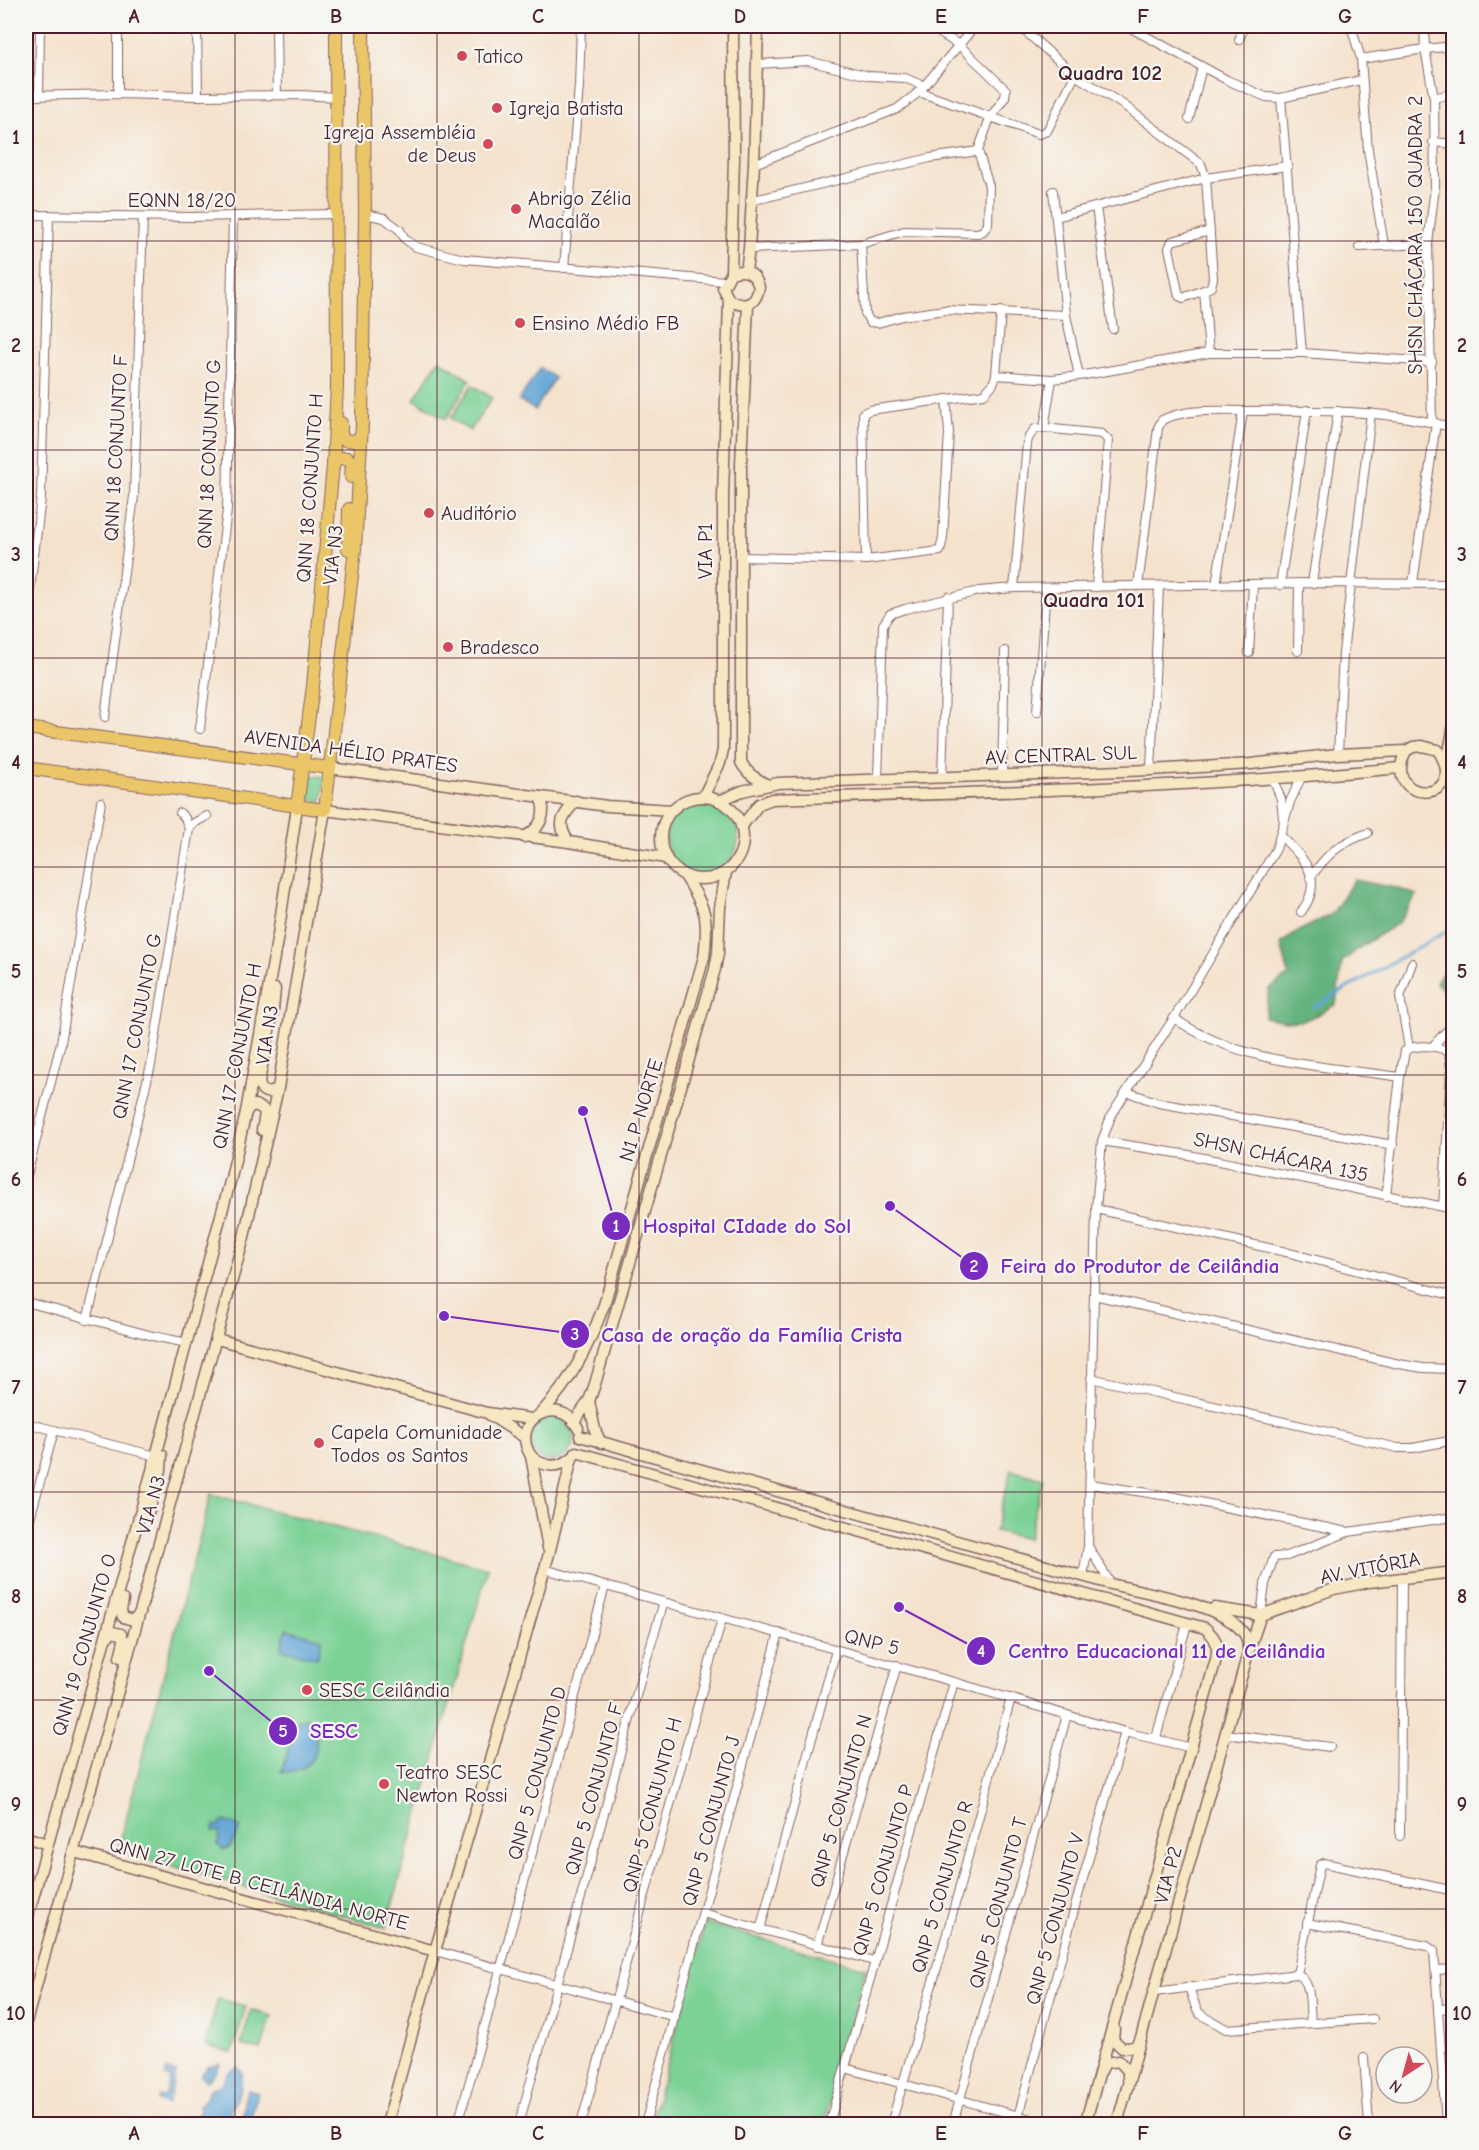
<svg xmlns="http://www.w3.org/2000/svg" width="1479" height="2150" font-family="'Comic Neue',sans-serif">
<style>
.green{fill:#7cd195;stroke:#637860;stroke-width:1.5}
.forest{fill:#65b37e;stroke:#586954;stroke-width:1.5}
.water{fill:#61a5d6;stroke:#566280;stroke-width:1.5}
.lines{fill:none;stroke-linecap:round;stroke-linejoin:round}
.stream{stroke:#61a5d6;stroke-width:3}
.street-casing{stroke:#866363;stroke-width:10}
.secondary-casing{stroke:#866363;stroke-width:13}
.primary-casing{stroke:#866363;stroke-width:14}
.street{stroke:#fff;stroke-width:8}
.secondary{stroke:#f7e8c3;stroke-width:10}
.primary{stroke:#ebc669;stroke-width:12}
.grid{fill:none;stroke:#4a1f2b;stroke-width:1.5;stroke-opacity:0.55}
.poi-dot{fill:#d1495b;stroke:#f6f6f2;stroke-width:2}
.labels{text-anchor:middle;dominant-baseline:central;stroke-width:4.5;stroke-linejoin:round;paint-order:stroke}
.poi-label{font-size:20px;fill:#4a1f2b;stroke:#f6f6f2;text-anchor:start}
.street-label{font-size:20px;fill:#4a1f2b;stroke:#f6f6f2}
.neighbourhood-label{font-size:21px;font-weight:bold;fill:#4a1f2b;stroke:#f6f6f2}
.leader{fill:none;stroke:#7b2cbf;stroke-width:2}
.callout-dot{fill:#7b2cbf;stroke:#f6f6f2;stroke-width:2}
.mark-label{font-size:18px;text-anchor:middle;font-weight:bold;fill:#fff}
.callout-label{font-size:21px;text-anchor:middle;font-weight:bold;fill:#7b2cbf;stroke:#f6f6f2;stroke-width:4.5;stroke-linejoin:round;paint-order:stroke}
.neatline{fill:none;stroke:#4a1f2b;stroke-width:2}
.grid-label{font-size:20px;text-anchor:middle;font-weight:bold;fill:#4a1f2b}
</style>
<rect width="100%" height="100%" fill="#f6f6f2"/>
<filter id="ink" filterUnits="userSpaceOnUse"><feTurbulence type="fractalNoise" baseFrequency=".0167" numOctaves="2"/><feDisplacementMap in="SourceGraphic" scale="12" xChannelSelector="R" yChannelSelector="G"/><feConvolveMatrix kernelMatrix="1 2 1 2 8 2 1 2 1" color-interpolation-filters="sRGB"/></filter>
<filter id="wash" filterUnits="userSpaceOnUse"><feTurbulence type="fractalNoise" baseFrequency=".008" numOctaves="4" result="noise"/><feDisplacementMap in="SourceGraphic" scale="24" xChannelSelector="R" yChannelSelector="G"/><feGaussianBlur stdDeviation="1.35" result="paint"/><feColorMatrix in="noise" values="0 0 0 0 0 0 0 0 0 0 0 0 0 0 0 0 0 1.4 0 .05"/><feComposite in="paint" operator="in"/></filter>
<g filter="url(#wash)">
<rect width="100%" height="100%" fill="#f5e2cc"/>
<g class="green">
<path d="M 439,360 L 470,380 L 446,419 L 414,399 Z"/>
<path d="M 472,385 L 492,398 L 470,431 L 451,418 Z"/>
<path d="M 306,775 L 325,777 L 322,801 L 304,798 Z"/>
<circle cx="702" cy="838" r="36"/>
<circle cx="551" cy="1439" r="22"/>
<path d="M 1011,1470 L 1043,1479 L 1028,1539 L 995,1531 Z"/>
<path d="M 211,1494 L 488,1568 L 386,1928 L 118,1850 Z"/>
<path d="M 705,1923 L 866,1968 L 824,2124 L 673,2124 L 652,2119 Z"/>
<path d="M 218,1999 L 246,2006 L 232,2053 L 205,2045 Z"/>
<path d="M 251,2010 L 272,2016 L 261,2050 L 241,2045 Z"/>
</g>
<g class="forest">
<path d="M 1354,880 L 1396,888 L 1417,895 L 1398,923 L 1362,946 L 1342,962 L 1336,1004 C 1304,1023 1300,1025 1265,1017 L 1269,989 L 1289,975 L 1281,944 L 1293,934 L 1332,914 Z"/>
<path d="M 1453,947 L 1454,997 L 1451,997 L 1436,983 L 1449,963 L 1451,948 Z"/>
</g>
<g class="water">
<path d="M 540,368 L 555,378 L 535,410 L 519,400 Z"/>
<path d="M 286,1629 L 322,1639 L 317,1658 L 281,1649 Z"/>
<path d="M 307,1718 C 327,1743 315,1774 281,1772 L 298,1720 Z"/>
<path d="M 225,1821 L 241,1828 L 230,1847 L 223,1850 L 218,1845 L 220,1832 L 213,1831 L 214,1825 L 220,1826 L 221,1822 Z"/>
<path d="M 220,2064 C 217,2072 213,2077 206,2081 L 201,2076 L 207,2067 Z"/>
<path d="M 238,2067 L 243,2074 L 241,2079 L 241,2088 L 231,2110 L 236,2124 L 192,2124 L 200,2111 L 199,2105 L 206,2099 L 209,2089 L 221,2085 L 228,2073 Z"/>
<path d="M 167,2070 L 176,2073 L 168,2104 L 158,2101 L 159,2096 L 165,2097 L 171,2078 L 165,2076 Z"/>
<path d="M 248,2090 L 258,2093 L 249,2124 L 243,2124 C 242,2116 243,2098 248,2090 Z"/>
</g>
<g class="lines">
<path class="stream" d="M 1314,1007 L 1454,927"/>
</g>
</g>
<g filter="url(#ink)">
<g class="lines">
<defs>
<g id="street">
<path d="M 118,26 L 118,94"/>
<path d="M 197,26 L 198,96"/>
<path d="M 276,26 L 277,95"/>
<path d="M 1019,26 L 1075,75 L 1125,106 L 1201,164 L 1206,178 L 1213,278 L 1211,287 L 1204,290 L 1209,353"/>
<path d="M 1127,26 L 1227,80 L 1266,97 L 1281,98 L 1361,80"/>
<path d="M 1351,26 L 1361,59 L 1368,150 L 1384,245"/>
<path d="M 1424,26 L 1425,49 L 1434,98 L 1435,187 L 1428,244 L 1432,422"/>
<path d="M 1239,40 L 1244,26"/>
<path d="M 1361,59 L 1425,49 L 1454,46"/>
<path d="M 758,64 L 808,61 L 869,76 L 905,78 L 924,86"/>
<path d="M 919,92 L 1039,134 L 1047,131 L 1075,75"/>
<path d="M 26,96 L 118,94 L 198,96 L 300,95 L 337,97"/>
<path d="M 39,96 L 40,26"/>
<path d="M 1281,98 L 1302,353"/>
<path d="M 1434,98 L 1454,93"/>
<path d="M 1189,119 L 1202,67"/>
<path d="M 1433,142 L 1454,144"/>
<path d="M 754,164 L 897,109 L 919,92 L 975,26"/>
<path d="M 1053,191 L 1066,315 L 1079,376"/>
<path d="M 750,201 L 930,158 L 978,151"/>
<path d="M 1096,207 L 1113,329"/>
<path d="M 365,214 L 384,218 L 400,230 L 405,239 L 416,247 L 464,259 L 725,281"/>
<path d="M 26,215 L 191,217 L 338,214"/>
<path d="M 1056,217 L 1206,178 L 1287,166"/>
<path d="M 861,244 L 865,313 L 870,322 L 878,323 L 902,316 L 945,310 L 1066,315"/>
<path d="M 1359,247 L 1428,244"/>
<path d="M 749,249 L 861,244 L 904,231 L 978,233 L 983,231 L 988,225 L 989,186 L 978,151 L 990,118 L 1005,97 L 1006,90 L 959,45 L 929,26"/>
<path d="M 564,268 L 579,86 L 581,26"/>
<path d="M 1204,290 L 1183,298 L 1179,296 L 1169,248 L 1172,241 L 1210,231"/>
<path d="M 1001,311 L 996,375 L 1052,379 L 1079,376 L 1209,353 L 1302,353 L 1432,362"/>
<path d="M 1044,428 L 1052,379"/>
<path d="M 740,557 L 866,560 L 940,551 L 943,538 L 949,432 L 946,399"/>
<path d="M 866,560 L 863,413 L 870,410 L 984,394 L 993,384 L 996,375"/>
<path d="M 1312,583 L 1338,411"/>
<path d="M 1413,583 L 1436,423"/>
<path d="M 1216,585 L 1243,411"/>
<path d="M 1280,585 L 1307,410"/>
<path d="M 1138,586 L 1158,428 L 1162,420 C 1187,408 1217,411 1244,411 C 1314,410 1385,409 1454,428"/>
<path d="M 1014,588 L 1027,443 L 1029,437 L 1035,429 L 1044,428 L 1102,434 L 1108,440 L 1096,587"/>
<path d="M 26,621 L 41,498 L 49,215"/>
<path d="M 1298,651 L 1299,585"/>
<path d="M 1249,653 L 1253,585"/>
<path d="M 1037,712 L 1046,588"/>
<path d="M 105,717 L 134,496 L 143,217"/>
<path d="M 200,729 L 227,510 L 233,216"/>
<path d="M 1338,754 L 1343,653 L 1371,413"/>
<path d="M 1151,770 L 1159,587"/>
<path d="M 1002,775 L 1005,651"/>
<path d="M 942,777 L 948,597"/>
<path d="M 878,779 L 883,625 L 890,614 L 905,609 L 979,591 L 1014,588 L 1312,583 L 1454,584"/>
<path d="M 1273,779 L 1281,799 L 1283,818"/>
<path d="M 180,813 L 185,818 L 189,829"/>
<path d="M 1280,835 C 1304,859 1326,879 1301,912"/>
<path d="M 1310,878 C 1328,853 1338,844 1368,833"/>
<path d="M 1174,1018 C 1238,1064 1324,1066 1400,1077"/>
<path d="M 1432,1047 L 1454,1023"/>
<path d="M 1409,1048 L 1400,997 L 1412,963"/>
<path d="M 1127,1092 L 1159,1103 L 1393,1145"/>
<path d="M 1102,1141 L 1189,1155 L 1454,1209"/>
<path d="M 26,1179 L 61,1043 L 101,802"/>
<path d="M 1386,1196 L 1400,1077 L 1405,1051 C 1414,1044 1441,1045 1449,1053 L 1451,1070 L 1443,1207"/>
<path d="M 1096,1209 L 1286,1252 L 1454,1296"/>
<path d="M 1094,1295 L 1399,1364 L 1423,1368 L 1454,1369"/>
<path d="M 26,1302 L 153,1336 L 187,1343"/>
<path d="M 87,1320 L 151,1065 L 189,829 L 194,823 L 207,816"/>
<path d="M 1091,1378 L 1398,1448 L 1413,1448 L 1454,1440"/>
<path d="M 26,1423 L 156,1456"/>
<path d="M 1090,1484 L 1175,1497 L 1348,1532"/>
<path d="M 26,1533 L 54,1431"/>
<path d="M 1088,1546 L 1111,1584"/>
<path d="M 544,1569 L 954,1682 L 1125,1732 L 1192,1748"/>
<path d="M 1083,1576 L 1088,1546 L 1096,1209 L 1102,1141 L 1111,1116 L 1174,1018 L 1276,849 L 1290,802 L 1301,778"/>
<path d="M 1261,1615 L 1265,1584 L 1274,1557 L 1287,1556 L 1348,1532 L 1454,1517"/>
<path d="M 1225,1734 L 1330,1747"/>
<path d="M 1156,1738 L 1187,1624"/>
<path d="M 1400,1836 L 1402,1577"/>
<path d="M 703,1913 L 874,1961"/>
<path d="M 1307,1923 L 1427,1946 L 1434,1951 L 1446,2124"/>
<path d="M 760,1930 L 836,1650"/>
<path d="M 817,1946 L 897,1665"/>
<path d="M 435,1951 L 675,2017"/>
<path d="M 1436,1970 L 1454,1969"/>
<path d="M 1189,1987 L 1196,2008 L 1200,2014 L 1226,2029 L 1373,2019"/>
<path d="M 1154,1992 L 1297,1974"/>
<path d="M 1438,2009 L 1454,2008"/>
<path d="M 1311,2023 C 1309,2008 1313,1981 1297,1974 L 1320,1865 L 1324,1863 L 1454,1891"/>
<path d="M 1364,2058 L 1369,2124"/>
<path d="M 845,2068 L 1048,2124"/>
<path d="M 458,2124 L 605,1586"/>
<path d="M 519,2124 L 644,1667 L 664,1602"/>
<path d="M 581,2124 L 722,1619"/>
<path d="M 645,2124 L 779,1633"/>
<path d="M 829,2124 L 954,1682"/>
<path d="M 891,2124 L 946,1937 L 1011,1698"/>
<path d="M 953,2124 L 1067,1715"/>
<path d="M 1016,2124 L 1076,1903 L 1125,1732"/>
</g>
<g id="secondary">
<path d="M 746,271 L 749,249 L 754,164 L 758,26"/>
<path d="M 731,273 L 734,157 L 733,26"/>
<path d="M 748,304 L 741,464 L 741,762 C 747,774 755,778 766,784"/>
<path d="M 1422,746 L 1438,750 C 1473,806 1379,805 1406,751 L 1413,747 Z"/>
<path d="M 1447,764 L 1454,724"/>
<path d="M 330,768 L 607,806 L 672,810"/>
<circle cx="702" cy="838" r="41"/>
<path d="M 703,797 L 720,763 L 723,750 L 723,496 L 729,300 L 723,288 L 731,273 C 744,268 755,272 759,287 C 756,306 744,308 729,300"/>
<path d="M 719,801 L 742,791 L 778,783 L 1151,770 L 1251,764 L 1338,754 L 1406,751"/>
<path d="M 742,826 L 759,804 L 772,799 C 981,793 1191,788 1400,768"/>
<path d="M 524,837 C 540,829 548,814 540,797"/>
<path d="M 569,842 C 556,824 562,816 576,801"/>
<path d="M 275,989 L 273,1010 L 259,1082 C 260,1090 265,1094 273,1092 L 278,1088"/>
<path d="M 246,1112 L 250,1107 L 255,1105 L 263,1109 L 265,1114 L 262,1130"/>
<path d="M 217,1339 L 487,1413 L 532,1419"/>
<path d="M 589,1401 L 595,1430 L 601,1443"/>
<path d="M 541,1413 C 572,1380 588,1348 604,1305 L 704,957 C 709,917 706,909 685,876"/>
<path d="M 490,1415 L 524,1437"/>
<path d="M 574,1422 L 589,1401 L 595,1384 L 715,969 L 718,953 L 720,907 L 726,872"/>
<path d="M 580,1436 L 1111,1584 C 1146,1593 1225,1604 1245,1635 C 1248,1640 1248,1647 1248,1653 L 1117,2124"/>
<path d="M 576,1452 L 1205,1628 C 1216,1638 1219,1644 1216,1659 L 1085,2124"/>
<path d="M 531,1456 C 544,1468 559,1469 573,1457"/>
<path d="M 148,1513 L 161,1470 L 162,1455"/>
<path d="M 548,1548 L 531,1456 C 508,1420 559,1392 578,1428"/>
<path d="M 123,1600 L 121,1610 L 123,1617 L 133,1620 L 140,1613"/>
<path d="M 1214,1608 L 1261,1615 L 1334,1589 L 1369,1582 L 1454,1572"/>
<path d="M 106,1638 L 112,1632 L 121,1634 L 124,1641 L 120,1657"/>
<path d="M 1249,1650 L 1261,1615"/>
<path d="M 26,1837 L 47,1844"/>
<path d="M 74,1852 L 435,1951"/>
<path d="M 26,1923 L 156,1456 L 231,1178 L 246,1112 L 278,935 L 297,807"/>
<path d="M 26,2022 L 244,1237 L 278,1088 L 325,810 L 569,842 L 666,858"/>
<path d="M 1114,2029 L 1113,2039 L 1122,2048 L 1135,2047 L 1140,2039"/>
<path d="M 1101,2071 L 1105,2063 L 1119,2061 L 1128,2071 L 1128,2079"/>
<path d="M 387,2124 L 435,1951 L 549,1554 L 572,1458"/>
</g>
<g id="primary">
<path d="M 341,423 L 341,434 L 345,440 L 356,441 L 361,435"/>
<path d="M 333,465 L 337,458 L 348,458 L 352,464 L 351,477"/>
<path d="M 348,549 L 349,509"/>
<path d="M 26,728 L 330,768"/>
<path d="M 26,768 L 325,810 L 355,549 L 362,424 L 365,214 L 363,26"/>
<path d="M 297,807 L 313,686 L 333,465 L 337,387 L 336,26"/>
</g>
</defs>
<use href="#street" class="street-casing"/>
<use href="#secondary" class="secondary-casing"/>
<use href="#primary" class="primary-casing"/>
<use href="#street" class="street"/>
<use href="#secondary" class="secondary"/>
<use href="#primary" class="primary"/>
</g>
</g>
<path class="grid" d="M 235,26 L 235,2124M 437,26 L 437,2124M 639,26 L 639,2124M 840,26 L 840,2124M 1042,26 L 1042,2124M 1244,26 L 1244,2124M 26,241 L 1454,241M 26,450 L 1454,450M 26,658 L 1454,658M 26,867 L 1454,867M 26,1075 L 1454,1075M 26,1283 L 1454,1283M 26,1492 L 1454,1492M 26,1700 L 1454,1700M 26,1909 L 1454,1909"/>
<g class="poi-dot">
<circle cx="462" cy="56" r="6"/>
<circle cx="497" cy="108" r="6"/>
<circle cx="488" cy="144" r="6"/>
<circle cx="516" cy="209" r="6"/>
<circle cx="520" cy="323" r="6"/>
<circle cx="429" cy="513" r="6"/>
<circle cx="448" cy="647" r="6"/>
<circle cx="319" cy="1443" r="6"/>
<circle cx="307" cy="1690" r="6"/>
<circle cx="384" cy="1784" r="6"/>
</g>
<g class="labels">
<g class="poi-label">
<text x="474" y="56">Tatico</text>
<text x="509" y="108">Igreja Batista</text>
<text x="476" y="132" text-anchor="end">Igreja Assembléia<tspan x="476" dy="23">de Deus</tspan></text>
<text x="528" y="198">Abrigo Zélia<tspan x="528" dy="23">Macalão</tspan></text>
<text x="532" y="323">Ensino Médio FB</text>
<text x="441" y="513">Auditório</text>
<text x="460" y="647">Bradesco</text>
<text x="331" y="1432">Capela Comunidade<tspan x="331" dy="23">Todos os Santos</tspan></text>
<text x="319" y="1690">SESC Ceilândia</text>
<text x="396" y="1772">Teatro SESC<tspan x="396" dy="23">Newton Rossi</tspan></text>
</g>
<g class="street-label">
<text x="182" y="200">EQNN 18/20</text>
<text transform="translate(1415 235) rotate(-90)">SHSN CHÁCARA 150 QUADRA 2</text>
<text transform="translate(116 448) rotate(-87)">QNN 18 CONJUNTO F</text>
<text transform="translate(209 454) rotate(-87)">QNN 18 CONJUNTO G</text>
<text transform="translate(310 488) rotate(-86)">QNN 18 CONJUNTO H</text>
<text transform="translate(705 551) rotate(-90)">VIA P1</text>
<text transform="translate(333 555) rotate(-84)">VIA N3</text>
<text transform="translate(351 751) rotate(8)">AVENIDA HÉLIO PRATES</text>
<text transform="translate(1061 755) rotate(-2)">AV. CENTRAL SUL</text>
<text transform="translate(137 1026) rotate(-79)">QNN 17 CONJUNTO G</text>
<text transform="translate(267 1035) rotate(-81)">VIA N3</text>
<text transform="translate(237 1056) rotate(-79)">QNN 17 CONJUNTO H</text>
<text transform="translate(641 1110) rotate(-73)">N1 P NORTE</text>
<text transform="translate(1281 1157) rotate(12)">SHSN CHÁCARA 135</text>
<text transform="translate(151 1505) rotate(-74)">VIA N3</text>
<text transform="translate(1370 1568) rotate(-11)">AV. VITÓRIA</text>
<text transform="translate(872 1642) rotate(14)">QNP 5</text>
<text transform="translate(84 1645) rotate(-74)">QNN 19 CONJUNTO O</text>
<text transform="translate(537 1773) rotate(-75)">QNP 5 CONJUNTO D</text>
<text transform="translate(594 1789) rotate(-75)">QNP 5 CONJUNTO F</text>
<text transform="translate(841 1801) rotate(-74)">QNP 5 CONJUNTO N</text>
<text transform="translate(652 1805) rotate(-75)">QNP 5 CONJUNTO H</text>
<text transform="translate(711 1821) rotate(-75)">QNP 5 CONJUNTO J</text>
<text transform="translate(883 1870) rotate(-74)">QNP 5 CONJUNTO P</text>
<text transform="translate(1168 1875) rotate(-75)">VIA P2</text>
<text transform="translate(259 1884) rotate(15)">QNN 27 LOTE B CEILÂNDIA NORTE</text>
<text transform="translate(942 1887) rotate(-74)">QNP 5 CONJUNTO R</text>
<text transform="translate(998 1903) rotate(-75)">QNP 5 CONJUNTO T</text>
<text transform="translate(1055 1919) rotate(-75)">QNP 5 CONJUNTO V</text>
</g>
<g class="neighbourhood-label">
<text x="1110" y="73">Quadra 102</text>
<text x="1094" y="600">Quadra 101</text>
</g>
</g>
<path class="leader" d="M583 1111L616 1226M890 1206L974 1266M444 1316L575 1334M899 1607L981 1651M209 1671L283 1731"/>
<g class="callout-dot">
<circle cx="583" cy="1111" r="6"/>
<circle cx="890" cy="1206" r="6"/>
<circle cx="444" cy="1316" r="6"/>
<circle cx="899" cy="1607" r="6"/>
<circle cx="209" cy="1671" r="6"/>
<circle cx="616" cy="1226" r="15"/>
<circle cx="974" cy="1266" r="15"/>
<circle cx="575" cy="1334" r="15"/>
<circle cx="981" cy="1651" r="15"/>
<circle cx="283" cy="1731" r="15"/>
</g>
<g class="mark-label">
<text x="616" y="1232">1</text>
<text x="974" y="1272">2</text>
<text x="575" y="1340">3</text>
<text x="981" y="1657">4</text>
<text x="283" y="1737">5</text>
</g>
<g class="callout-label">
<text x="747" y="1233">Hospital CIdade do Sol</text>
<text x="1140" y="1273">Feira do Produtor de Ceilândia</text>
<text x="752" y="1342">Casa de oração da Família Crista</text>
<text x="1167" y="1658">Centro Educacional 11 de Ceilândia</text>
<text x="334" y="1738">SESC</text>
</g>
<rect width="1479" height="2150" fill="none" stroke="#f6f6f2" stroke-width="66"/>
<g transform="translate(1404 2075) rotate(216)"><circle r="28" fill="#f6f6f2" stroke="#b1a0a2" stroke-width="1.5"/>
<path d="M0-4.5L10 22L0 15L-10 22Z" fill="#d1495b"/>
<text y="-9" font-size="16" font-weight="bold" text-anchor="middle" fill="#4a1f2b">N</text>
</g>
<rect x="33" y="33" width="1413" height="2084" class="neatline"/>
<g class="grid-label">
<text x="134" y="23">A</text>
<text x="336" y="23">B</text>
<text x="538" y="23">C</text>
<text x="740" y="23">D</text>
<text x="941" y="23">E</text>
<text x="1143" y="23">F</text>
<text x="1345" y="23">G</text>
<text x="16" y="144">1</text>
<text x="1462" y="144">1</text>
<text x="16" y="352">2</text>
<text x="1462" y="352">2</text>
<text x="16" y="561">3</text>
<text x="1462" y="561">3</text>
<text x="16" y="769">4</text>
<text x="1462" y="769">4</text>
<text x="16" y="978">5</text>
<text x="1462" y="978">5</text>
<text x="16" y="1186">6</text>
<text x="1462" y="1186">6</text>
<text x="16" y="1394">7</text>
<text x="1462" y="1394">7</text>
<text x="16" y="1603">8</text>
<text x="1462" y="1603">8</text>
<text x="16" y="1811">9</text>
<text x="1462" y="1811">9</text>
<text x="16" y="2020">10</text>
<text x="1462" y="2020">10</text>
<text x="134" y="2140">A</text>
<text x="336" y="2140">B</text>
<text x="538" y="2140">C</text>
<text x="740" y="2140">D</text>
<text x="941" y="2140">E</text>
<text x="1143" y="2140">F</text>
<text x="1345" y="2140">G</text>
</g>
</svg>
